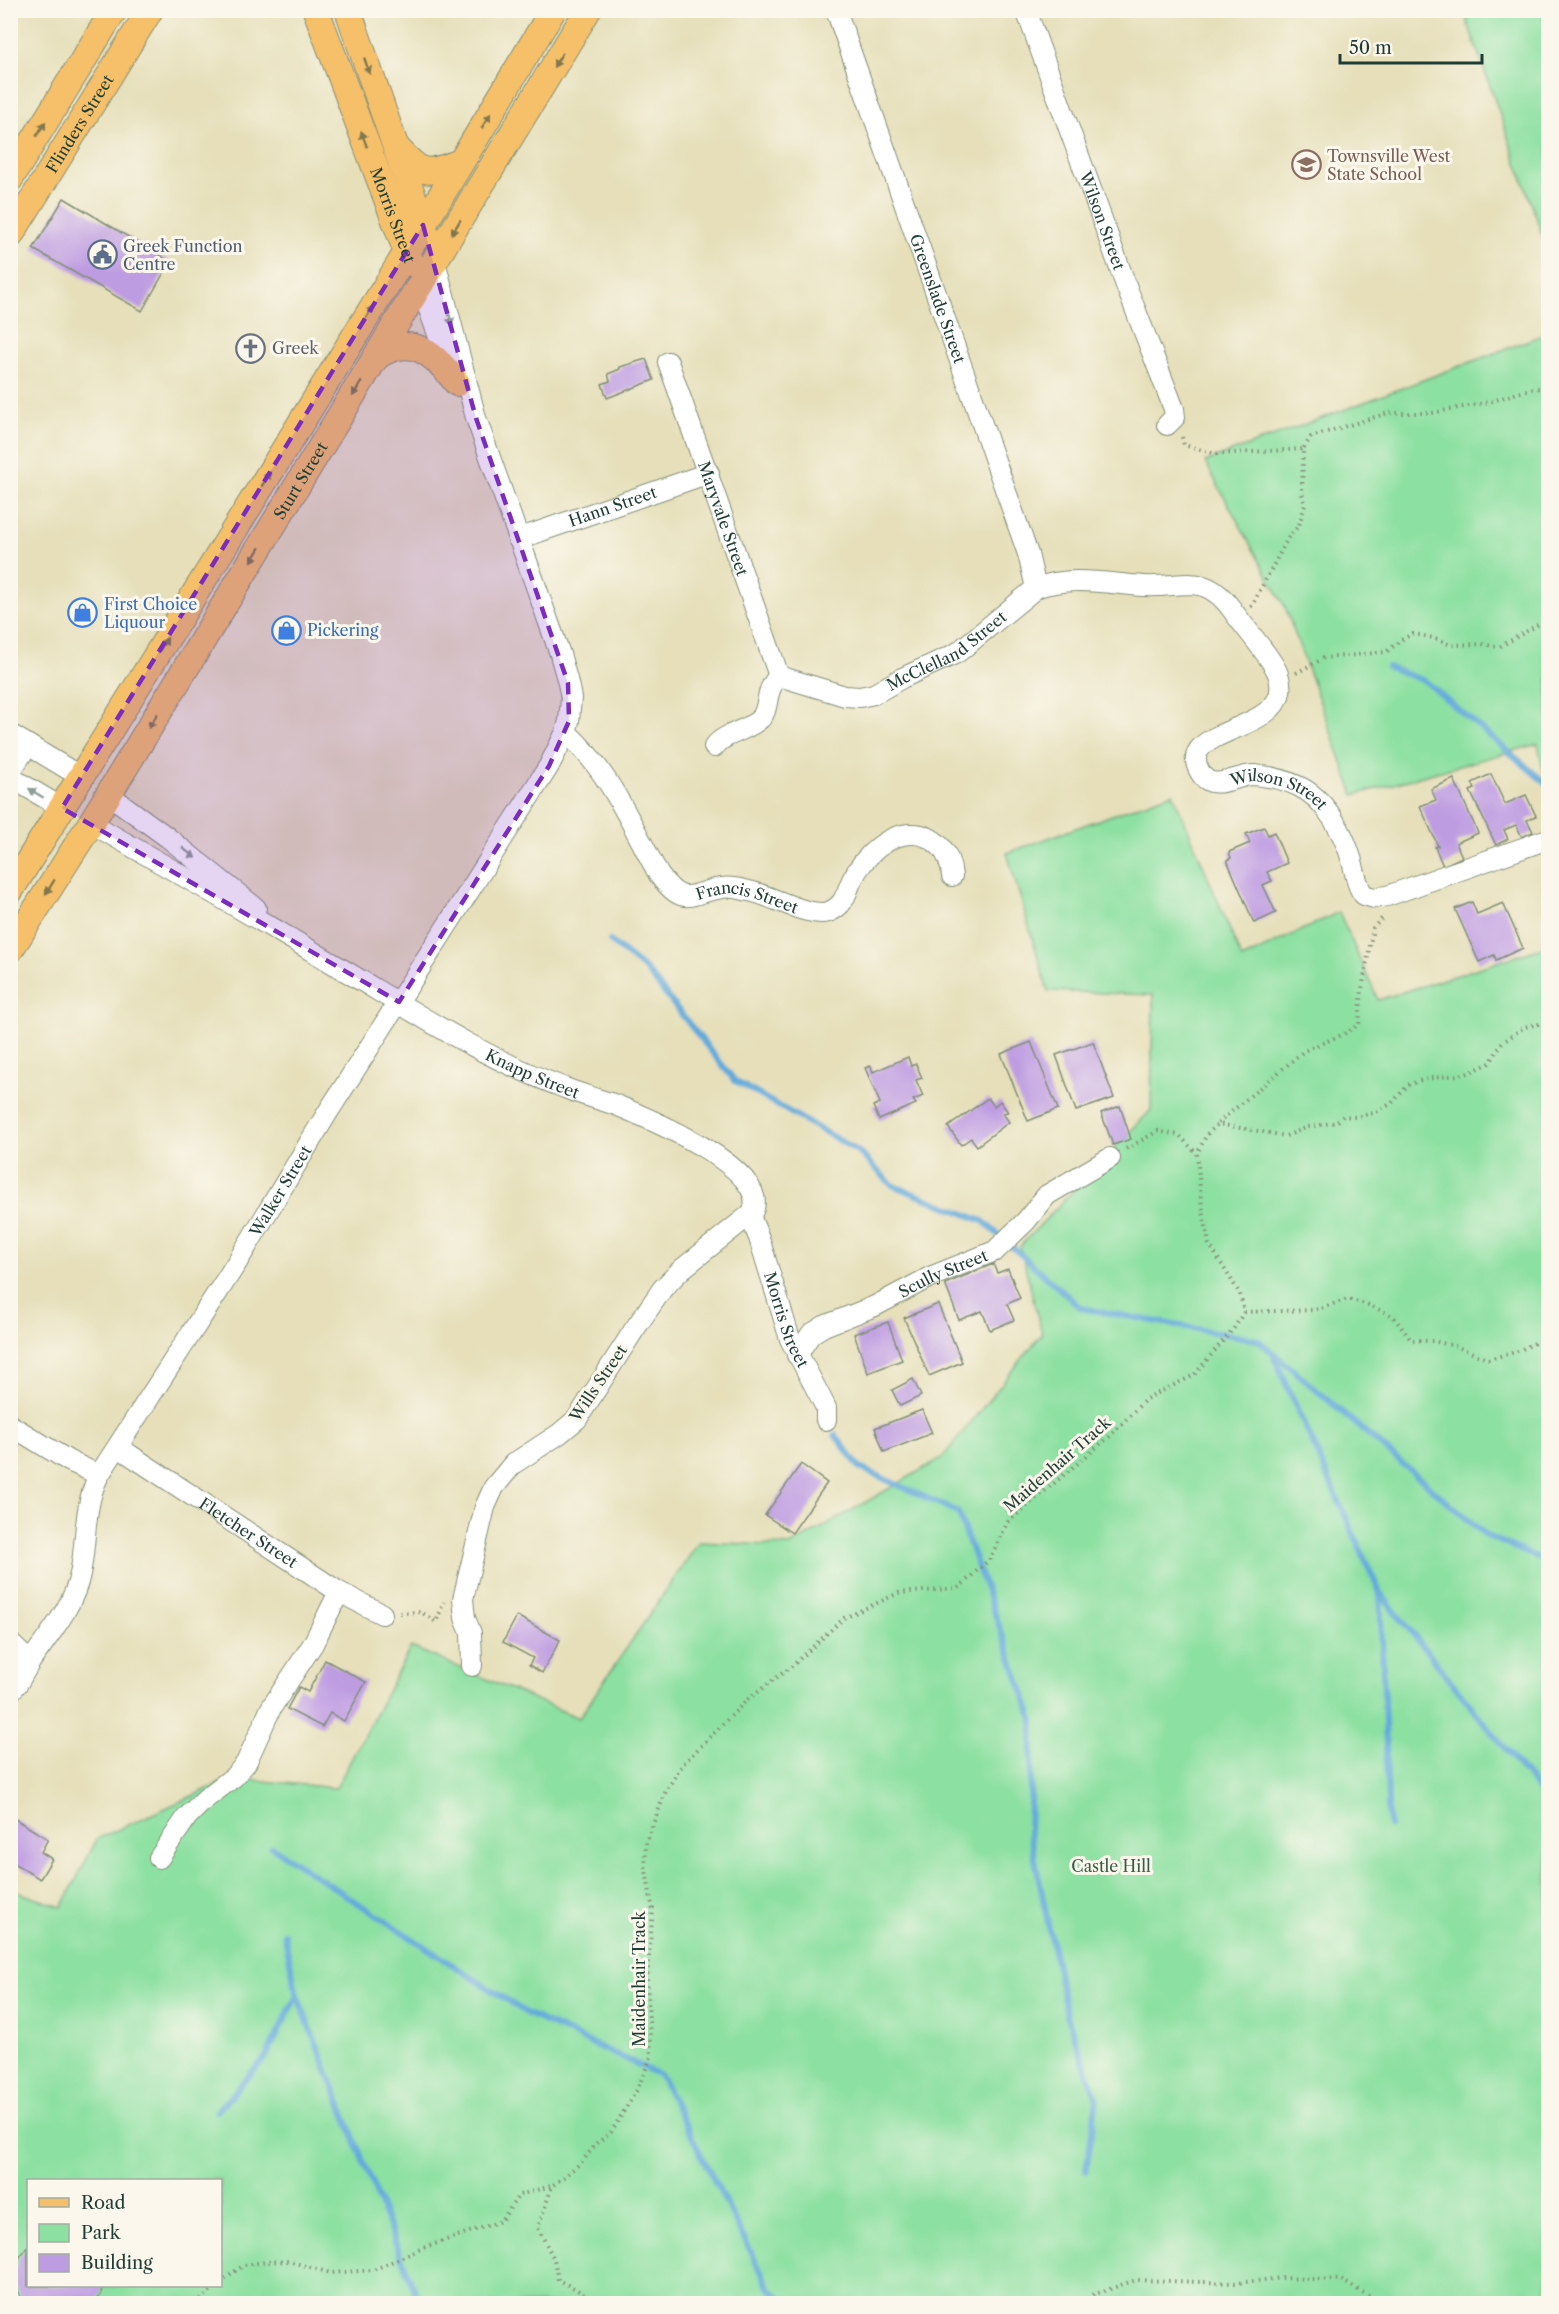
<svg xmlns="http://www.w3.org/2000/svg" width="1559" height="2314" font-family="'Libre Caslon Text',serif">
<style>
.green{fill:#8ce0a1;stroke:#568e6a;stroke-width:1.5;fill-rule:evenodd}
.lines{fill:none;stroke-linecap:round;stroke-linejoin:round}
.stream{stroke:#63aada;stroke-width:6}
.building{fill:#be9ce2}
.minor-casing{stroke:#828e77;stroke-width:22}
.major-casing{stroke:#828e77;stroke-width:28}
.path{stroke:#828e77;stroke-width:4;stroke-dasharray:1.5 4.5;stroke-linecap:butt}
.minor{stroke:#fff;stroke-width:20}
.major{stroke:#f6c06b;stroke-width:26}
.oneway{fill:#80784d}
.oneway2{fill:#8f9e9a}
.marked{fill:#7b2cbf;fill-opacity:0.2;stroke:#7b2cbf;stroke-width:4.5;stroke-dasharray:12 8;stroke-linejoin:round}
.labels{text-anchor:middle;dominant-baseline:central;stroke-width:6;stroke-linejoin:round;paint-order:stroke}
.street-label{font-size:16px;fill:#1f3d34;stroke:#fbf7ec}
.education-label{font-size:16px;fill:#785e54;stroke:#fbf7ec;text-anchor:start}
.service-label{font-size:16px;fill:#4e5e75;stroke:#fbf7ec;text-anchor:start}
.worship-label{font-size:16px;fill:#5b616d;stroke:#fbf7ec;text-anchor:start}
.shop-label{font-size:16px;fill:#366cbe;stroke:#fbf7ec;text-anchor:start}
.park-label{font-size:16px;fill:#355e4a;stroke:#fbf7ec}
</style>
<rect width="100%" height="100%" fill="#fbf7ec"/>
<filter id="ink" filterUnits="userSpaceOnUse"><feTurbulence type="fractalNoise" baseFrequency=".0167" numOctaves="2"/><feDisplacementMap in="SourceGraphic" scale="12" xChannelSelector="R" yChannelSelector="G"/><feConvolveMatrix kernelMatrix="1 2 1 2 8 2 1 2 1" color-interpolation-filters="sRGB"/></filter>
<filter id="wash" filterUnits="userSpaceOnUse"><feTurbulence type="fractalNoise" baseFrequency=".008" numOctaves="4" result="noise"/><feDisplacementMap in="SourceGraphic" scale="24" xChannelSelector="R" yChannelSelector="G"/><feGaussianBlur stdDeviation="1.35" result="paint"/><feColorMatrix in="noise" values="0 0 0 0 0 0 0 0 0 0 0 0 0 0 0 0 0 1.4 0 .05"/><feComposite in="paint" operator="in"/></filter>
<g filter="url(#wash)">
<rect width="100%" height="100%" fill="#e6dfba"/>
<g class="green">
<path d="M 1488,11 L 1548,11 L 1548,251 L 1466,18 Z"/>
<path d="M 1548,333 L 1548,792 L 1538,744 L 1354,795 L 1285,607 L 1205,462 Z"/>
<path d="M 1173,793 L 1242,959 L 1339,912 L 1378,1000 L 1548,946 L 1548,2303 L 11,2304 L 11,1890 L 62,1907 L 97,1839 L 232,1778 L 336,1788 L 411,1647 L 579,1718 L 699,1542 L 790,1546 L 942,1458 L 1042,1334 L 1020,1246 L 1151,1110 L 1153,995 L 1048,991 L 1007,853 ZM 28,2180 L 220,2180 L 220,2286 L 28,2286 Z"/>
</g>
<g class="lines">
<g class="stream">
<path d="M 1388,667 L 1425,681 L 1548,785"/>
<path d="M 610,941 L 646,970 L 735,1081 L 858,1151 L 892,1185 L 983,1221 L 1081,1308 L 1258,1340 L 1487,1536 L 1548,1562"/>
<path d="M 1274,1357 L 1380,1593 L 1548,1802"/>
<path d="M 835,1435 L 860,1468 L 958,1512 L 1033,1719 L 1029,1830 L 1067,2016 L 1097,2100 L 1086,2171"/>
<path d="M 1380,1593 L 1389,1826"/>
<path d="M 272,1847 L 528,2014 L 660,2075 L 770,2289 L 787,2304"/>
<path d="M 284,1933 L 297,1995 L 420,2304"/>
<path d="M 217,2111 L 266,2057 L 297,1995"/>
</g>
</g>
<g id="blocks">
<g class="building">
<path d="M 64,198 L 170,262 L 142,311 L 33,249 Z"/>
<path d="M 646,359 L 654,380 L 607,398 L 602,384 L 610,381 L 608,374 L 620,369 L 620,367 Z"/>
<path d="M 1491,774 L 1505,804 L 1526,795 L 1536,816 L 1527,820 L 1533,832 L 1522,837 L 1516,825 L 1504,830 L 1508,839 L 1496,845 L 1470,791 L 1475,789 L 1472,783 Z"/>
<path d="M 1454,779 L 1478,833 L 1456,843 L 1462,857 L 1443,866 L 1435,847 L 1438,846 L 1420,806 L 1436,800 L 1431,789 Z"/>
<path d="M 1264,827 L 1268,835 L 1274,832 L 1287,863 L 1267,872 L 1272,881 L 1263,885 L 1276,913 L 1254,923 L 1227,860 L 1231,858 L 1229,852 L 1250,843 L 1246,834 Z"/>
<path d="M 1472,902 L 1477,914 L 1503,903 L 1523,948 L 1496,960 L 1494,955 L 1479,962 L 1455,909 Z"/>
<path d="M 1031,1042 L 1058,1109 L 1028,1121 L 1001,1054 Z"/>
<path d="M 1093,1042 L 1114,1098 L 1076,1111 L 1056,1055 Z"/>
<path d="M 908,1057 L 911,1066 L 916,1064 L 922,1078 L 916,1080 L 923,1096 L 913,1100 L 916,1104 L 879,1120 L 873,1106 L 880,1103 L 865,1068 L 871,1066 L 873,1072 Z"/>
<path d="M 988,1098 L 994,1106 L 1000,1101 L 1008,1112 L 1003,1113 L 1009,1122 L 977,1146 L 971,1138 L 961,1145 L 948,1127 Z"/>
<path d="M 1120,1106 L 1131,1139 L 1113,1145 L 1101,1113 Z"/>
<path d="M 993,1264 L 997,1273 L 1008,1269 L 1020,1298 L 1007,1304 L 1014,1320 L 990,1330 L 982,1311 L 959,1320 L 945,1284 Z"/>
<path d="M 938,1304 L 962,1362 L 929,1376 L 904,1318 Z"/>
<path d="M 888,1322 L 902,1360 L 868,1373 L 854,1334 Z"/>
<path d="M 913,1379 L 921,1396 L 900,1406 L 892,1390 Z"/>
<path d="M 922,1410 L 932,1433 L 884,1452 L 875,1428 Z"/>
<path d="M 801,1464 L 827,1483 L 792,1533 L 765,1515 Z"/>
<path d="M 517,1616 L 560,1640 L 542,1673 L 529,1665 L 533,1658 L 503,1642 Z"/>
<path d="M 325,1660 L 366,1682 L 344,1721 L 330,1713 L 322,1727 L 287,1709 L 299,1687 L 308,1692 Z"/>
<path d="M 10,1816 L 48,1839 L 41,1852 L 52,1859 L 40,1879 L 10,1861 Z"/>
<path d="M 28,2246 L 28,2286 L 102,2286 L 101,2294 L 95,2304 L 23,2304 L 16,2286 L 15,2272 L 19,2258 Z"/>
</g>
</g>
</g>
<g filter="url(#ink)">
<use href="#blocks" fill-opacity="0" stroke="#828e77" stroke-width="1.5"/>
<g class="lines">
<defs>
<g id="minor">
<path id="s1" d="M 836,10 L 1028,554 L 1036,588"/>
<path id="s2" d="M 1026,10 L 1127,288 L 1174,409 L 1175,417 L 1167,425"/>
<path d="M 420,285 L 452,373"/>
<path id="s3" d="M 668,362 L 779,676"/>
<path id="s4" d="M 518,539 L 709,473"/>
<path id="s5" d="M 779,676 L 845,696 L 860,697 L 874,694 L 902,678 L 957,653 L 1036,588 C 1071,575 1109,584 1144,586 C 1185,588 1205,571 1233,611 C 1244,627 1272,658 1278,674 C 1299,735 1172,724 1200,772 C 1212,794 1235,775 1254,775 C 1267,776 1285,780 1298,786 C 1325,798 1344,833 1352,861 C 1355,872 1357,887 1364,895 L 1374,898 L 1387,896 L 1548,839"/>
<path id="s6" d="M 566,732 C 610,772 631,824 659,875 C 685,909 689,893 722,888 C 731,886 740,889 749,891 C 771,895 812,920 831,911 C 846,904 846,891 853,878 C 864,857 888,833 913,834 C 924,834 933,839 941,847 C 948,855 951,865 952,876"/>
<path d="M 10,734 L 81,777"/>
<path d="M 714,747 C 725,732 747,732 761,718 C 770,708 764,690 779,676"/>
<path d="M 10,772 L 28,745"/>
<path d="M 10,777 L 62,808"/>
<path d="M 108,794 L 167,837 L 256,908"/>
<path id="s7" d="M 91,823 C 174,871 259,919 342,969 C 414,1012 485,1059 565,1088 C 582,1095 599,1099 616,1105 C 645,1117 775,1170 752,1213 L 682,1269 L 663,1288 L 634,1330 L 577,1419 L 559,1434 L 513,1464 L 494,1487 L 485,1507 L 463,1599 L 465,1618 L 471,1633 L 472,1666"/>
<path id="s8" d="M 750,1216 L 759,1238 L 790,1339 L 822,1400 L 826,1408 L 826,1420"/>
<path id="s9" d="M 797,1355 L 811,1334 L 824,1326 L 875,1306 L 930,1277 L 995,1251 L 1026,1221 L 1047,1195 L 1110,1158"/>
<path d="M 10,1425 L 69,1461 L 99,1475"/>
<path id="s10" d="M 118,1447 L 339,1592 L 382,1614"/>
<path id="s11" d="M 10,1643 L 30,1662 C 48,1636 74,1606 80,1574 C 87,1541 83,1506 99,1475 L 236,1264 L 328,1112 L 549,766 L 566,732 L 569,721 L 571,698 L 568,683 L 560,654 L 476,418 L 435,261"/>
<path d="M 10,1692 L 18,1683 L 30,1662"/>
<path d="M 159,1858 L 187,1817 L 205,1799 L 235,1776 L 246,1763 L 271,1708 L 313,1644 L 339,1592"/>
</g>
<g id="major">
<path id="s12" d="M 316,10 L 411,263"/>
<path d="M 348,10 L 426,234"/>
<path d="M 397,148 C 423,176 425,175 461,162"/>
<path d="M 10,179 L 114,10"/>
<path id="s13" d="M 10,236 L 150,10"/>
<path d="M 376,357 C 412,332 434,354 457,383"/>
<path d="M 10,891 L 407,252 L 553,10"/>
<path id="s14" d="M 10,950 L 91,823 L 588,10"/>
</g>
</defs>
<use href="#minor" class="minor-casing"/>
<use href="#major" class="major-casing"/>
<g class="path">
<path d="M 1182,437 L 1184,445 L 1216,454 L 1303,449"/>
<path d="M 1251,607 L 1288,538 L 1299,525 L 1305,505 L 1302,493 L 1303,449 L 1311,437 L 1388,413 L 1432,413 L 1489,402 L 1530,389 L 1548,387"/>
<path d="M 1296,673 L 1324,658 L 1386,652 L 1404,638 L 1413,634 L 1434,638 L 1451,645 L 1482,644 L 1499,647 L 1548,619"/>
<path d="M 1218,1123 L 1304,1051 L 1346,1033 L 1359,1024 L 1362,989 L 1373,928 L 1384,916"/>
<path d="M 1126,1149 L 1158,1131 L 1179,1135 L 1197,1154"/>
<path d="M 1244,1312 L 1315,1310 L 1348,1299 L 1369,1305 L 1393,1316 L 1411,1340 L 1433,1341 L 1455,1346 L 1488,1359 L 1516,1352 L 1545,1338 L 1548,1329"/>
<path d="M 400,1613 L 421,1612 L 436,1622 L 444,1602"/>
<path d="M 220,2282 L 244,2265 L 266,2262 L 288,2261 L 331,2273 L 373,2270 L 423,2248 L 501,2221 L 519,2195 L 551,2186"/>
<path d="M 196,2304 L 216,2286"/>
<path d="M 591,2304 C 585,2291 569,2286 558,2280 L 554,2259 L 538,2228 L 552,2186 L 581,2163 L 597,2143 L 611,2132 L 637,2090 L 651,2057 L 647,1981 L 653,1910 L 645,1865 L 646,1842 L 666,1791 L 683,1764 L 748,1699 L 792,1666 L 844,1618 L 899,1593 L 958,1588 L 989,1560 L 1008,1522 L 1109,1437 L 1146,1399 L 1194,1375 L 1234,1328 L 1244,1312 L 1240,1294 L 1209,1244 L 1201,1199 L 1197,1154 L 1207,1134 L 1218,1124 L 1286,1136 L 1308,1127 L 1337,1122 L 1343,1116 L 1356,1117 L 1377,1112 L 1392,1103 L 1408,1085 L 1424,1079 L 1466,1074 L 1490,1063 L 1502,1043 L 1524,1027 L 1548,1022"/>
<path d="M 1085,2304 L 1092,2295 L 1136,2280 L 1237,2283 L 1282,2278 L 1341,2280 L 1383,2304"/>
</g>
<use href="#minor" class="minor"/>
<use href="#major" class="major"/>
</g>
<defs><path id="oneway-solid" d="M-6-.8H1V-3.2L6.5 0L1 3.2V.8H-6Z" transform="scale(1.5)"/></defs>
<g class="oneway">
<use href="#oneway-solid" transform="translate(558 60) rotate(121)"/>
<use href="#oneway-solid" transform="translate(367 66) rotate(71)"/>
<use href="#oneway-solid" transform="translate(486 121) rotate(-59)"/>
<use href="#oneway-solid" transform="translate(41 129) rotate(-58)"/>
<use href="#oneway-solid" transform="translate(364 139) rotate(-110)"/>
<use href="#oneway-solid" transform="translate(456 227) rotate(122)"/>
<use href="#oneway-solid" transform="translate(369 313) rotate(-58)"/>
<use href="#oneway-solid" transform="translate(357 389) rotate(122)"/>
<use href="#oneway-solid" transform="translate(266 479) rotate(-58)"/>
<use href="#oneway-solid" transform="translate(255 555) rotate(122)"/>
<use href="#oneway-solid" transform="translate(163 645) rotate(-58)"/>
<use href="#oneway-solid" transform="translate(153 721) rotate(122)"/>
<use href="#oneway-solid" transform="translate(50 887) rotate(122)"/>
</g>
<g class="oneway2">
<use href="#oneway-solid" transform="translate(450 317) rotate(75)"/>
<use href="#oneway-solid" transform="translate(36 793) rotate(-148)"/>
<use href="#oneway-solid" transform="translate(189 853) rotate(38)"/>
</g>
</g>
<path class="marked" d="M 423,225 L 476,418 L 568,683 L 569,721 L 549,766 L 399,1002 L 62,808 Z"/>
<defs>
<symbol id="school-ring" viewBox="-11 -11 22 22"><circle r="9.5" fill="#fbf7ec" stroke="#8d6e63" stroke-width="1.5"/><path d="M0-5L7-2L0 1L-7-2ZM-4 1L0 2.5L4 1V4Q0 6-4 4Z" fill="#8d6e63"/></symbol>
<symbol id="civic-ring" viewBox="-11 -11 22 22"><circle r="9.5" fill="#fbf7ec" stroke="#5c6f8a" stroke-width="1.5"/><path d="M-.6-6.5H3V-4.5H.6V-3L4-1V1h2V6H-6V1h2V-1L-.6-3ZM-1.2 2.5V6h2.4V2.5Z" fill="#5c6f8a"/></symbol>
<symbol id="church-ring" viewBox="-11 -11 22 22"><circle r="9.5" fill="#fbf7ec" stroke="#6b7280" stroke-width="1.5"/><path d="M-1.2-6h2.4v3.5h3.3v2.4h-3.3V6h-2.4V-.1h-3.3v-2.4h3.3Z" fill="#6b7280"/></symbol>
<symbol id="shop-ring" viewBox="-11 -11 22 22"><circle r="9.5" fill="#fbf7ec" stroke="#3f7fe0" stroke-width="1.5"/><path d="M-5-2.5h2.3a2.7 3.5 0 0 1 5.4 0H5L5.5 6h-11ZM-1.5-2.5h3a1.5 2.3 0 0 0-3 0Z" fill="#3f7fe0"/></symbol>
</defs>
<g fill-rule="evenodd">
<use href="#school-ring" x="1290" y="148" width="33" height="33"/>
<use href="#civic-ring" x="86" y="238" width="33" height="33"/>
<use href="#church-ring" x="234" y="332" width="33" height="33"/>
<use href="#shop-ring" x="66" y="596" width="33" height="33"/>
<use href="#shop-ring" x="270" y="614" width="33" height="33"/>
</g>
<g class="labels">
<g class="street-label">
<text stroke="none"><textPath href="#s13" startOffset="132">Flinders Street</textPath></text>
<text stroke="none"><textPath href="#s12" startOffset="219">Morris Street</textPath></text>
<text stroke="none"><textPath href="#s2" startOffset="224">Wilson Street</textPath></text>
<text stroke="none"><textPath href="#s1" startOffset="306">Greenslade Street</textPath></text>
<text stroke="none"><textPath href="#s14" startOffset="552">Sturt Street</textPath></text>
<text stroke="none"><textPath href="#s4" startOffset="100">Hann Street</textPath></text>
<text stroke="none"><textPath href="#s3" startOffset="166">Maryvale Street</textPath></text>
<text stroke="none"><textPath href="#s5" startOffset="183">McClelland Street</textPath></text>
<text stroke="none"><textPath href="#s5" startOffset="810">Wilson Street</textPath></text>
<text stroke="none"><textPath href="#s6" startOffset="270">Francis Street</textPath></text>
<text stroke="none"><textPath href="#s7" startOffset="508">Knapp Street</textPath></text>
<text stroke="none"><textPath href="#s11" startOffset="568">Walker Street</textPath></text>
<text stroke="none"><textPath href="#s9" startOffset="171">Scully Street</textPath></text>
<text stroke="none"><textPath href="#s8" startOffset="110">Morris Street</textPath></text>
<text transform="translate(598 1383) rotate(-56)">Wills Street</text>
<text transform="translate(1057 1464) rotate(-41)">Maidenhair Track</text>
<text stroke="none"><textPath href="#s10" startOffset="156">Fletcher Street</textPath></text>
<text transform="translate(639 1979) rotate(-90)">Maidenhair Track</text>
</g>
<g class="education-label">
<text x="1327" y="156">Townsville West<tspan x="1327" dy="18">State School</tspan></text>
</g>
<g class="service-label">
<text x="123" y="246">Greek Function<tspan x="123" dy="18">Centre</tspan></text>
</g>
<g class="worship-label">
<text x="272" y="348">Greek</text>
</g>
<g class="shop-label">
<text x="104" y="604">First Choice<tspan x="104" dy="18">Liquour</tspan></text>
<text x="307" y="630">Pickering</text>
</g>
<g class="park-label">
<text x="1111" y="1866">Castle Hill</text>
</g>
</g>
<rect width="1559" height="2314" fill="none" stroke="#fbf7ec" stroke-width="36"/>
<rect x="27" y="2179" width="195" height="108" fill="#fbf7ec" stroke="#a3ada2" stroke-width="1.5"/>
<rect x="39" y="2198" width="30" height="9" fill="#f6c06b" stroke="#a3ada2" stroke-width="1.5"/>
<text x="81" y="2209" font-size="18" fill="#1f3d34">Road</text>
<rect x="39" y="2224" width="30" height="18" fill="#8ce0a1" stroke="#a3ada2" stroke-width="1.5"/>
<text x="81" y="2239" font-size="18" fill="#1f3d34">Park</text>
<rect x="39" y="2254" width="30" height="18" fill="#be9ce2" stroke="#a3ada2" stroke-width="1.5"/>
<text x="81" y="2269" font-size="18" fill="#1f3d34">Building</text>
<path d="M1340 54v9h142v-9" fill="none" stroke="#1f3d34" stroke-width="3"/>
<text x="1349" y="54" font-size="18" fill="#1f3d34" stroke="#fbf7ec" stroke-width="4.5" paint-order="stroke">50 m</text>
</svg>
